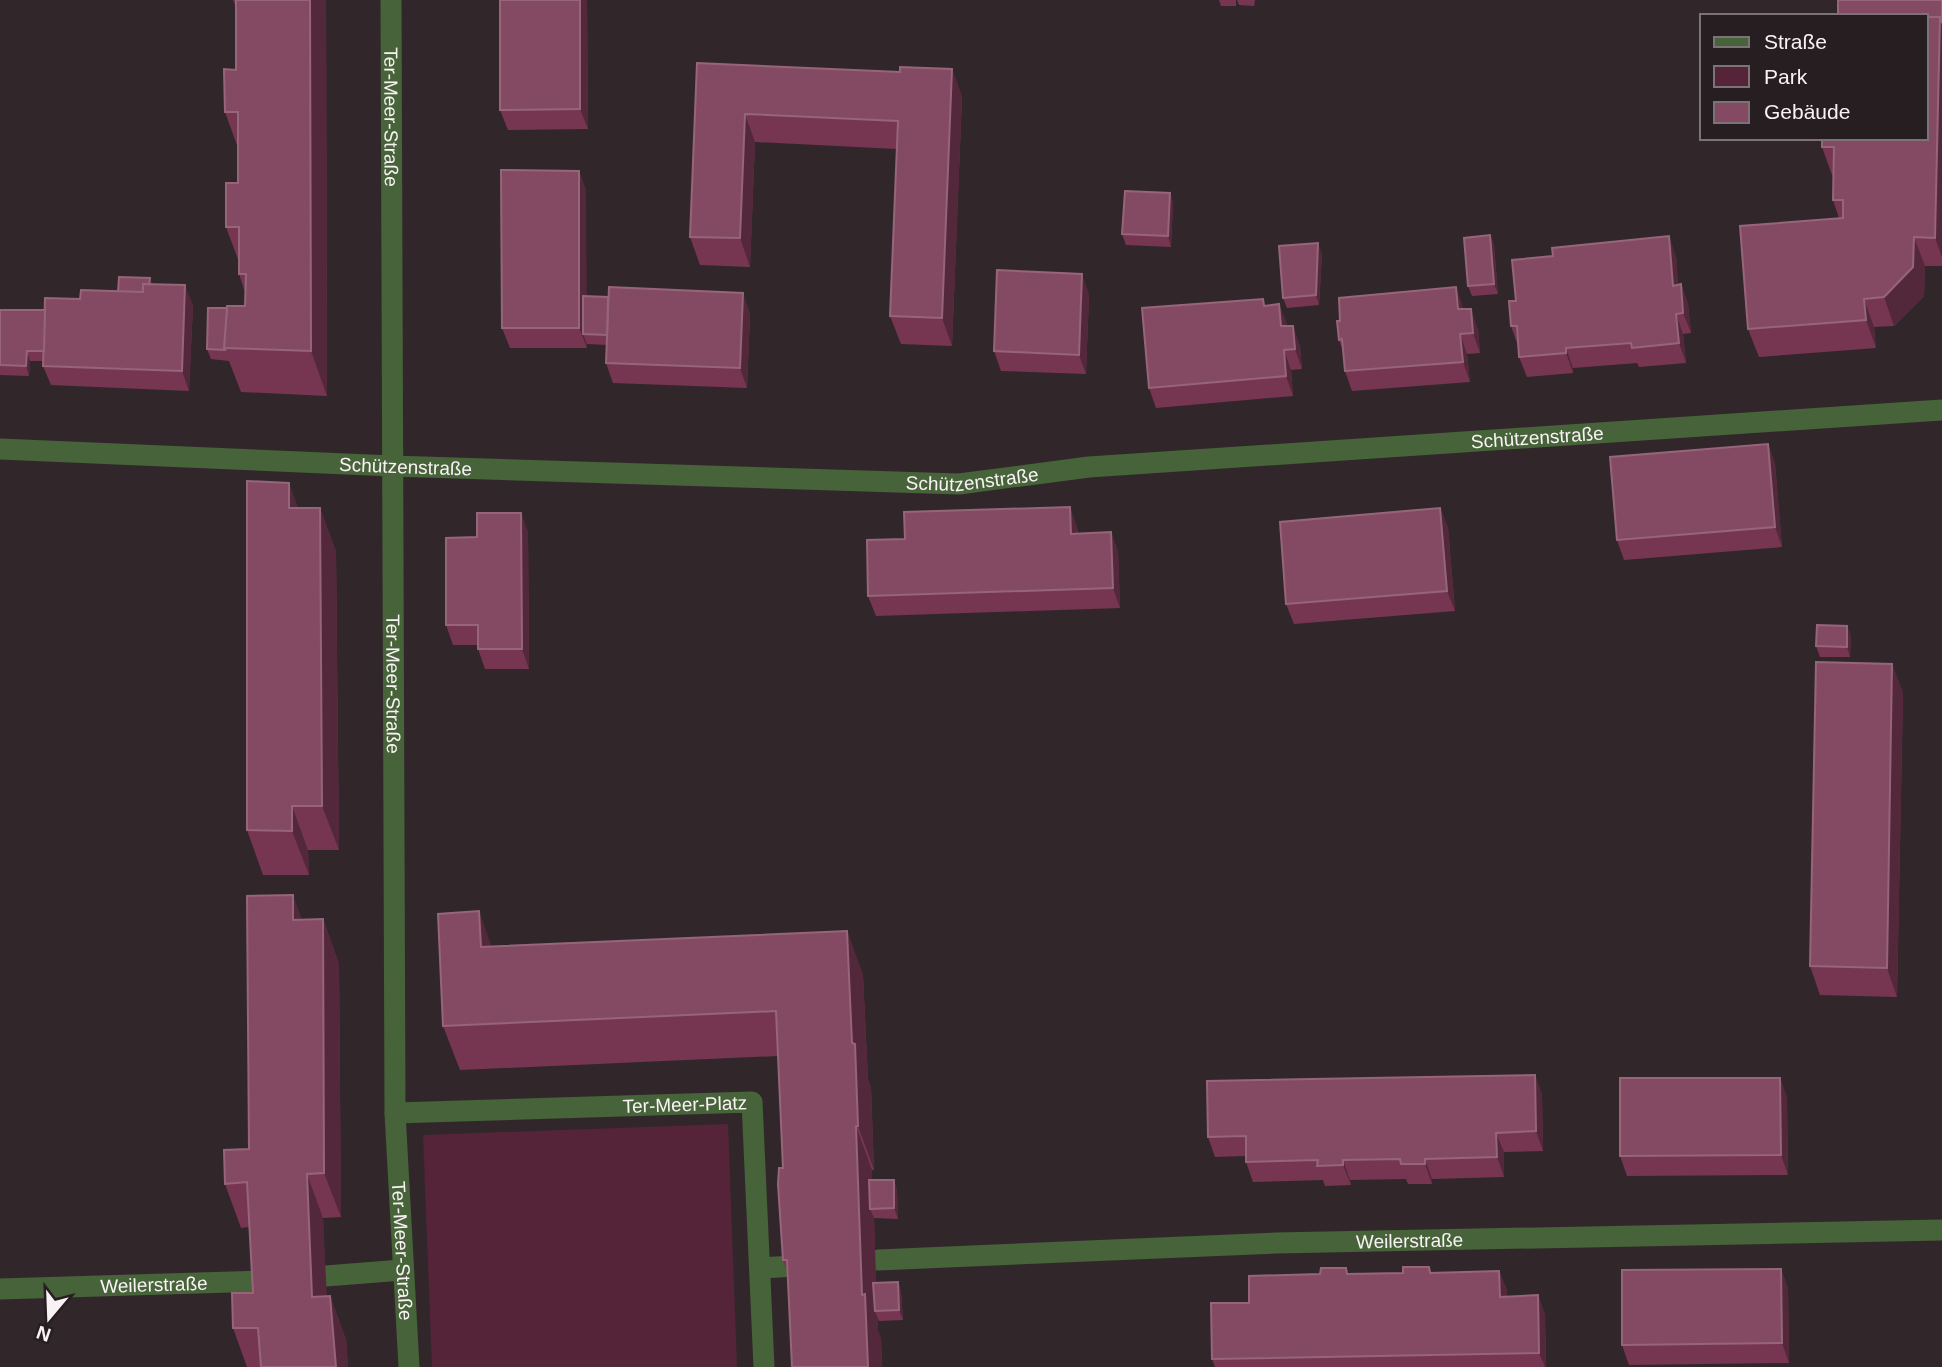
<svg xmlns="http://www.w3.org/2000/svg" width="1942" height="1367" font-family="Arial,sans-serif">
<style>
.green{fill:#552438}
.lines{fill:none;stroke-linecap:round;stroke-linejoin:round}
.street{stroke:#476339;stroke-width:21}
.wall{fill:#763652}
.shaded-wall{fill:#54283b}
.building{fill:#844a64;stroke:#96657a;stroke-width:2}
.labels{text-anchor:middle;dominant-baseline:central;stroke-width:6;stroke-linejoin:round;paint-order:stroke}
.street-label{font-size:19px;fill:#f9f2f4;stroke:#271e21}
</style>
<rect width="100%" height="100%" fill="#31272b"/>
<path class="green" d="M 728,1124 L 737,1367 L 432,1367 L 423,1135 Z"/>
<g class="lines">
<g class="street">
<path id="s1" d="M 391,0 L 395,1113 L 409,1367"/>
<path id="s2" d="M 0,449 L 392,466 L 959,484 L 1089,467 L 1942,410"/>
<path id="s3" d="M 395,1113 L 752,1102 L 764,1367"/>
<path id="s4" d="M 878,1260 L 1276,1243 L 1942,1230"/>
<path d="M 760,1268 L 796,1266"/>
<path d="M 326,1276 L 402,1270"/>
<path id="s5" d="M 0,1289 L 265,1281"/>
</g>
</g>
<g class="wall">
<path d="M 233,0 L 326,0 L 327,396 L 241,392 L 229,361 L 211,359 L 207,349 L 227,308 L 245,306 L 245,292 L 239,274 L 239,262 L 226,227 L 238,183 L 238,148 L 225,112 L 236,70 L 236,8 Z"/>
<path d="M 500,0 L 587,0 L 588,129 L 508,130 L 500,110 Z"/>
<path d="M 1219,0 L 1236,0 L 1236,6 L 1221,6 Z"/>
<path d="M 1237,0 L 1255,0 L 1254,6 L 1239,5 Z"/>
<path d="M 1942,0 L 1942,266 L 1925,266 L 1924,296 L 1894,326 L 1874,327 L 1876,348 L 1759,357 L 1748,329 L 1839,218 L 1833,200 L 1833,175 L 1832,175 L 1822,147 L 1926,138 L 1838,14 Z"/>
<path d="M 697,63 L 900,72 L 952,69 L 962,97 L 952,346 L 901,344 L 890,316 L 897,149 L 755,142 L 750,267 L 700,265 L 690,237 Z"/>
<path d="M 579,171 L 586,191 L 586,296 L 750,313 L 747,388 L 613,383 L 606,363 L 607,345 L 587,344 L 587,348 L 510,348 L 502,328 Z"/>
<path d="M 1170,193 L 1173,203 L 1171,247 L 1126,245 L 1122,234 Z"/>
<path d="M 1490,235 L 1494,245 L 1498,294 L 1472,296 L 1468,286 Z"/>
<path d="M 1322,254 L 1319,305 L 1287,308 L 1283,298 Z"/>
<path d="M 1676,256 L 1678,285 L 1681,284 L 1688,304 L 1691,333 L 1683,334 L 1686,363 L 1639,367 L 1637,363 L 1573,368 L 1573,373 L 1527,377 L 1519,357 L 1518,346 L 1511,326 L 1516,301 Z"/>
<path d="M 150,278 L 152,285 L 193,305 L 189,391 L 51,385 L 43,366 L 44,361 L 30,361 L 29,376 L 0,375 L 0,310 L 45,310 L 80,299 L 118,291 Z"/>
<path d="M 1456,287 L 1463,309 L 1478,329 L 1480,353 L 1467,354 L 1470,382 L 1352,391 L 1345,371 L 1343,350 L 1339,340 Z"/>
<path d="M 1089,294 L 1086,374 L 1001,371 L 994,351 Z"/>
<path d="M 1263,299 L 1265,306 L 1279,304 L 1287,326 L 1300,346 L 1302,369 L 1291,370 L 1293,396 L 1156,408 L 1149,388 Z"/>
<path d="M 1768,444 L 1775,464 L 1782,547 L 1624,560 L 1617,540 Z"/>
<path d="M 299,508 L 320,508 L 336,552 L 339,850 L 308,850 L 309,875 L 263,875 L 247,830 Z"/>
<path d="M 1440,508 L 1448,528 L 1455,611 L 1294,624 L 1286,604 Z"/>
<path d="M 521,513 L 528,533 L 529,669 L 485,669 L 478,649 L 478,645 L 453,645 L 446,625 L 477,537 Z"/>
<path d="M 1077,527 L 1078,533 L 1111,532 L 1118,552 L 1120,608 L 876,616 L 868,596 L 905,539 Z"/>
<path d="M 1847,626 L 1851,636 L 1850,657 L 1820,657 L 1816,646 Z"/>
<path d="M 1903,692 L 1897,997 L 1820,995 L 1810,966 Z"/>
<path d="M 323,919 L 339,964 L 341,1217 L 323,1218 L 326,1296 L 330,1296 L 346,1340 L 348,1367 L 247,1367 L 233,1328 L 253,1293 L 249,1227 L 241,1228 L 225,1184 L 249,1149 L 302,920 Z"/>
<path d="M 847,931 L 863,976 L 868,1080 L 871,1088 L 874,1170 L 872,1170 L 872,1180 L 894,1180 L 897,1190 L 898,1219 L 874,1218 L 876,1283 L 898,1282 L 901,1292 L 903,1320 L 879,1321 L 878,1319 L 878,1331 L 881,1339 L 882,1367 L 792,1367 L 788,1274 L 783,1260 L 783,1168 L 778,1056 L 460,1070 L 443,1026 L 492,947 Z"/>
<path d="M 1535,1075 L 1542,1095 L 1543,1151 L 1504,1152 L 1504,1177 L 1432,1179 L 1432,1184 L 1408,1184 L 1406,1179 L 1350,1180 L 1351,1185 L 1325,1186 L 1323,1180 L 1253,1182 L 1246,1162 L 1246,1156 L 1215,1157 L 1208,1137 Z"/>
<path d="M 1780,1078 L 1787,1098 L 1788,1175 L 1627,1176 L 1620,1156 Z"/>
<path d="M 1429,1267 L 1432,1273 L 1499,1271 L 1507,1291 L 1507,1297 L 1538,1295 L 1545,1315 L 1546,1367 L 1215,1367 L 1212,1359 L 1249,1303 L 1320,1274 L 1403,1273 Z"/>
<path d="M 1781,1269 L 1788,1289 L 1789,1363 L 1629,1365 L 1622,1345 Z"/>
</g>
<g class="shaded-wall">
<path d="M 310,0 L 326,0 L 327,396 L 311,351 Z"/>
<path d="M 580,0 L 587,0 L 588,129 L 580,109 Z"/>
<path d="M 1940,17 L 1942,23 L 1942,257 L 1935,238 Z"/>
<path d="M 952,69 L 962,97 L 952,346 L 942,318 Z"/>
<path d="M 745,114 L 755,142 L 750,267 L 740,238 Z"/>
<path d="M 579,171 L 586,191 L 587,334 L 583,334 L 587,344 L 587,348 L 579,328 Z"/>
<path d="M 1170,193 L 1173,203 L 1171,247 L 1168,236 Z"/>
<path d="M 1490,235 L 1494,245 L 1498,294 L 1494,284 Z"/>
<path d="M 1669,236 L 1676,256 L 1680,306 L 1673,286 Z"/>
<path d="M 1914,237 L 1925,266 L 1924,296 L 1894,326 L 1884,297 Z"/>
<path d="M 1318,243 L 1322,254 L 1319,305 L 1316,295 Z"/>
<path d="M 1082,274 L 1089,294 L 1086,374 L 1079,355 Z"/>
<path d="M 1681,284 L 1688,304 L 1691,333 L 1683,313 Z"/>
<path d="M 185,285 L 193,305 L 189,391 L 182,371 Z"/>
<path d="M 1456,287 L 1463,307 L 1465,329 L 1458,309 Z"/>
<path d="M 743,293 L 750,313 L 747,388 L 740,368 Z"/>
<path d="M 1864,299 L 1874,327 L 1876,348 L 1866,320 Z"/>
<path d="M 1279,304 L 1287,324 L 1288,346 L 1281,326 Z"/>
<path d="M 1471,309 L 1478,329 L 1480,353 L 1473,333 Z"/>
<path d="M 1676,314 L 1683,334 L 1686,363 L 1679,343 Z"/>
<path d="M 1293,326 L 1300,346 L 1302,369 L 1295,349 Z"/>
<path d="M 1460,334 L 1467,354 L 1470,382 L 1463,362 Z"/>
<path d="M 1566,348 L 1573,368 L 1573,373 L 1566,353 Z"/>
<path d="M 1284,350 L 1291,370 L 1293,396 L 1286,376 Z"/>
<path d="M 27,351 L 30,361 L 29,376 L 26,366 Z"/>
<path d="M 1768,444 L 1775,464 L 1782,547 L 1775,527 Z"/>
<path d="M 289,483 L 305,527 L 289,508 Z"/>
<path d="M 1070,507 L 1077,527 L 1078,554 L 1071,534 Z"/>
<path d="M 320,508 L 336,552 L 339,850 L 322,806 Z"/>
<path d="M 1440,508 L 1448,528 L 1455,611 L 1447,591 Z"/>
<path d="M 521,513 L 528,533 L 529,669 L 522,649 Z"/>
<path d="M 1111,532 L 1118,552 L 1120,608 L 1113,588 Z"/>
<path d="M 1847,626 L 1851,636 L 1850,657 L 1847,647 Z"/>
<path d="M 1892,664 L 1903,692 L 1897,997 L 1887,968 Z"/>
<path d="M 292,806 L 308,850 L 309,875 L 292,831 Z"/>
<path d="M 293,895 L 309,939 L 293,920 Z"/>
<path d="M 479,911 L 495,956 L 481,947 Z"/>
<path d="M 323,919 L 339,964 L 341,1217 L 324,1173 Z"/>
<path d="M 847,931 L 863,976 L 868,1080 L 871,1088 L 874,1170 L 858,1126 L 852,1043 Z"/>
<path d="M 1535,1075 L 1542,1095 L 1543,1151 L 1536,1131 Z"/>
<path d="M 1780,1078 L 1787,1098 L 1788,1175 L 1781,1155 Z"/>
<path d="M 856,1126 L 872,1170 L 873,1209 L 870,1209 L 874,1218 L 877,1311 L 875,1311 L 878,1319 L 878,1331 L 881,1339 L 882,1367 L 868,1367 L 862,1295 Z"/>
<path d="M 1496,1133 L 1504,1152 L 1504,1177 L 1497,1157 Z"/>
<path d="M 1425,1159 L 1432,1179 L 1432,1184 L 1425,1164 Z"/>
<path d="M 1343,1160 L 1350,1180 L 1351,1185 L 1343,1165 Z"/>
<path d="M 307,1174 L 323,1218 L 329,1341 L 312,1297 Z"/>
<path d="M 894,1180 L 897,1190 L 898,1219 L 894,1208 Z"/>
<path d="M 1781,1269 L 1788,1289 L 1789,1363 L 1782,1343 Z"/>
<path d="M 1499,1271 L 1507,1291 L 1507,1317 L 1500,1297 Z"/>
<path d="M 898,1282 L 901,1292 L 903,1320 L 899,1310 Z"/>
<path d="M 1538,1295 L 1545,1315 L 1546,1367 L 1545,1367 L 1539,1353 Z"/>
<path d="M 330,1296 L 346,1340 L 348,1367 L 336,1367 Z"/>
</g>
<g class="building">
<path d="M 236,0 L 310,0 L 311,351 L 224,348 L 227,306 L 245,306 L 246,274 L 239,274 L 239,227 L 226,227 L 226,183 L 238,183 L 238,112 L 225,112 L 224,69 L 236,70 Z"/>
<path d="M 500,0 L 580,0 L 580,109 L 500,110 Z"/>
<path d="M 1838,0 L 1942,0 L 1942,23 L 1940,17 L 1926,17 L 1926,16 L 1838,14 Z"/>
<path d="M 1837,14 L 1887,16 L 1837,16 Z"/>
<path d="M 1926,17 L 1940,17 L 1935,238 L 1914,237 L 1913,267 L 1884,297 L 1864,299 L 1866,320 L 1748,329 L 1740,226 L 1843,218 L 1843,200 L 1833,200 L 1834,147 L 1822,147 L 1822,138 L 1926,138 Z"/>
<path d="M 697,63 L 900,72 L 900,67 L 952,69 L 942,318 L 890,316 L 898,121 L 745,114 L 740,238 L 690,237 Z"/>
<path d="M 501,170 L 579,171 L 579,328 L 502,328 Z"/>
<path d="M 1125,191 L 1170,193 L 1168,236 L 1122,234 Z"/>
<path d="M 1490,235 L 1494,284 L 1468,286 L 1464,238 Z"/>
<path d="M 1669,236 L 1673,286 L 1681,284 L 1683,313 L 1676,314 L 1679,343 L 1632,348 L 1631,343 L 1566,348 L 1566,353 L 1519,357 L 1517,326 L 1511,326 L 1509,301 L 1516,301 L 1512,260 L 1553,256 L 1552,248 Z"/>
<path d="M 1318,243 L 1316,295 L 1283,298 L 1279,246 Z"/>
<path d="M 997,270 L 1082,274 L 1079,355 L 994,351 Z"/>
<path d="M 119,277 L 150,278 L 149,285 L 143,284 L 143,292 L 118,292 Z"/>
<path d="M 143,284 L 185,285 L 182,371 L 43,366 L 45,298 L 80,299 L 81,290 L 143,292 Z"/>
<path d="M 609,287 L 743,293 L 740,368 L 606,363 Z"/>
<path d="M 1456,287 L 1458,309 L 1471,309 L 1473,333 L 1460,334 L 1463,362 L 1345,371 L 1342,339 L 1339,340 L 1337,321 L 1340,321 L 1339,298 Z"/>
<path d="M 583,296 L 608,297 L 607,335 L 583,334 Z"/>
<path d="M 1263,299 L 1264,306 L 1279,304 L 1281,326 L 1293,326 L 1295,349 L 1284,350 L 1286,376 L 1149,388 L 1142,308 Z"/>
<path d="M 208,308 L 227,308 L 224,348 L 225,350 L 207,349 Z"/>
<path d="M 0,310 L 45,310 L 44,351 L 27,351 L 26,366 L 0,365 Z"/>
<path d="M 1768,444 L 1775,527 L 1617,540 L 1610,457 Z"/>
<path d="M 247,481 L 289,483 L 289,508 L 320,508 L 322,806 L 292,806 L 292,831 L 247,830 Z"/>
<path d="M 1070,507 L 1071,534 L 1111,532 L 1113,588 L 868,596 L 867,540 L 905,539 L 904,512 Z"/>
<path d="M 1440,508 L 1447,591 L 1286,604 L 1280,522 Z"/>
<path d="M 477,513 L 521,513 L 522,649 L 478,649 L 478,625 L 446,625 L 446,538 L 477,537 Z"/>
<path d="M 1817,625 L 1847,626 L 1847,647 L 1816,646 Z"/>
<path d="M 1816,662 L 1892,664 L 1887,968 L 1810,966 Z"/>
<path d="M 293,895 L 293,920 L 323,919 L 324,1173 L 307,1174 L 312,1297 L 330,1296 L 336,1367 L 261,1367 L 258,1328 L 233,1328 L 232,1293 L 253,1293 L 247,1182 L 225,1184 L 224,1150 L 249,1149 L 247,896 Z"/>
<path d="M 479,911 L 481,947 L 847,931 L 852,1043 L 855,1044 L 858,1126 L 856,1126 L 862,1295 L 865,1294 L 868,1367 L 792,1367 L 787,1260 L 783,1260 L 778,1184 L 779,1168 L 783,1168 L 776,1011 L 443,1026 L 438,914 Z"/>
<path d="M 1535,1075 L 1536,1131 L 1496,1133 L 1497,1157 L 1425,1159 L 1425,1164 L 1401,1164 L 1400,1159 L 1343,1160 L 1343,1165 L 1317,1166 L 1318,1160 L 1246,1162 L 1246,1136 L 1208,1137 L 1207,1081 Z"/>
<path d="M 1620,1078 L 1780,1078 L 1781,1155 L 1620,1156 Z"/>
<path d="M 869,1180 L 894,1180 L 894,1208 L 870,1209 Z"/>
<path d="M 1403,1267 L 1429,1267 L 1430,1273 L 1499,1271 L 1500,1297 L 1538,1295 L 1539,1353 L 1212,1359 L 1211,1303 L 1249,1303 L 1249,1276 L 1320,1274 L 1321,1268 L 1346,1268 L 1347,1274 L 1403,1273 Z"/>
<path d="M 1781,1269 L 1782,1343 L 1622,1345 L 1622,1270 Z"/>
<path d="M 898,1282 L 899,1310 L 875,1311 L 873,1283 Z"/>
</g>
<g class="labels">
<g class="street-label">
<text stroke="none"><textPath href="#s1" startOffset="117">Ter-Meer-Straße</textPath></text>
<text stroke="none"><textPath href="#s2" startOffset="1540">Schützenstraße</textPath></text>
<text stroke="none"><textPath href="#s2" startOffset="406">Schützenstraße</textPath></text>
<text stroke="none"><textPath href="#s2" startOffset="973">Schützenstraße</textPath></text>
<text stroke="none"><textPath href="#s1" startOffset="684">Ter-Meer-Straße</textPath></text>
<text stroke="none"><textPath href="#s3" startOffset="290">Ter-Meer-Platz</textPath></text>
<text stroke="none"><textPath href="#s4" startOffset="532">Weilerstraße</textPath></text>
<text stroke="none"><textPath href="#s1" startOffset="1251">Ter-Meer-Straße</textPath></text>
<text stroke="none"><textPath href="#s5" startOffset="154">Weilerstraße</textPath></text>
</g>
</g>
<rect x="1700" y="14" width="228" height="126" fill="#271e21" stroke="#7b7375" stroke-width="2"/>
<rect x="1714" y="37" width="35" height="10" fill="#476339" stroke="#7b7375" stroke-width="2"/>
<text x="1764" y="49" font-size="21" fill="#f9f2f4">Straße</text>
<rect x="1714" y="66" width="35" height="21" fill="#552438" stroke="#7b7375" stroke-width="2"/>
<text x="1764" y="84" font-size="21" fill="#f9f2f4">Park</text>
<rect x="1714" y="102" width="35" height="21" fill="#844a64" stroke="#7b7375" stroke-width="2"/>
<text x="1764" y="119" font-size="21" fill="#f9f2f4">Gebäude</text>
<g transform="translate(49 1318) rotate(199)" stroke="#271e21" stroke-width="5" paint-order="stroke">
<path d="M0-5L12 26L0 18L-12 26Z" fill="#f9f2f4"/>
<text y="-10" font-size="19" font-weight="bold" text-anchor="middle" fill="#f9f2f4">N</text>
</g>
</svg>
